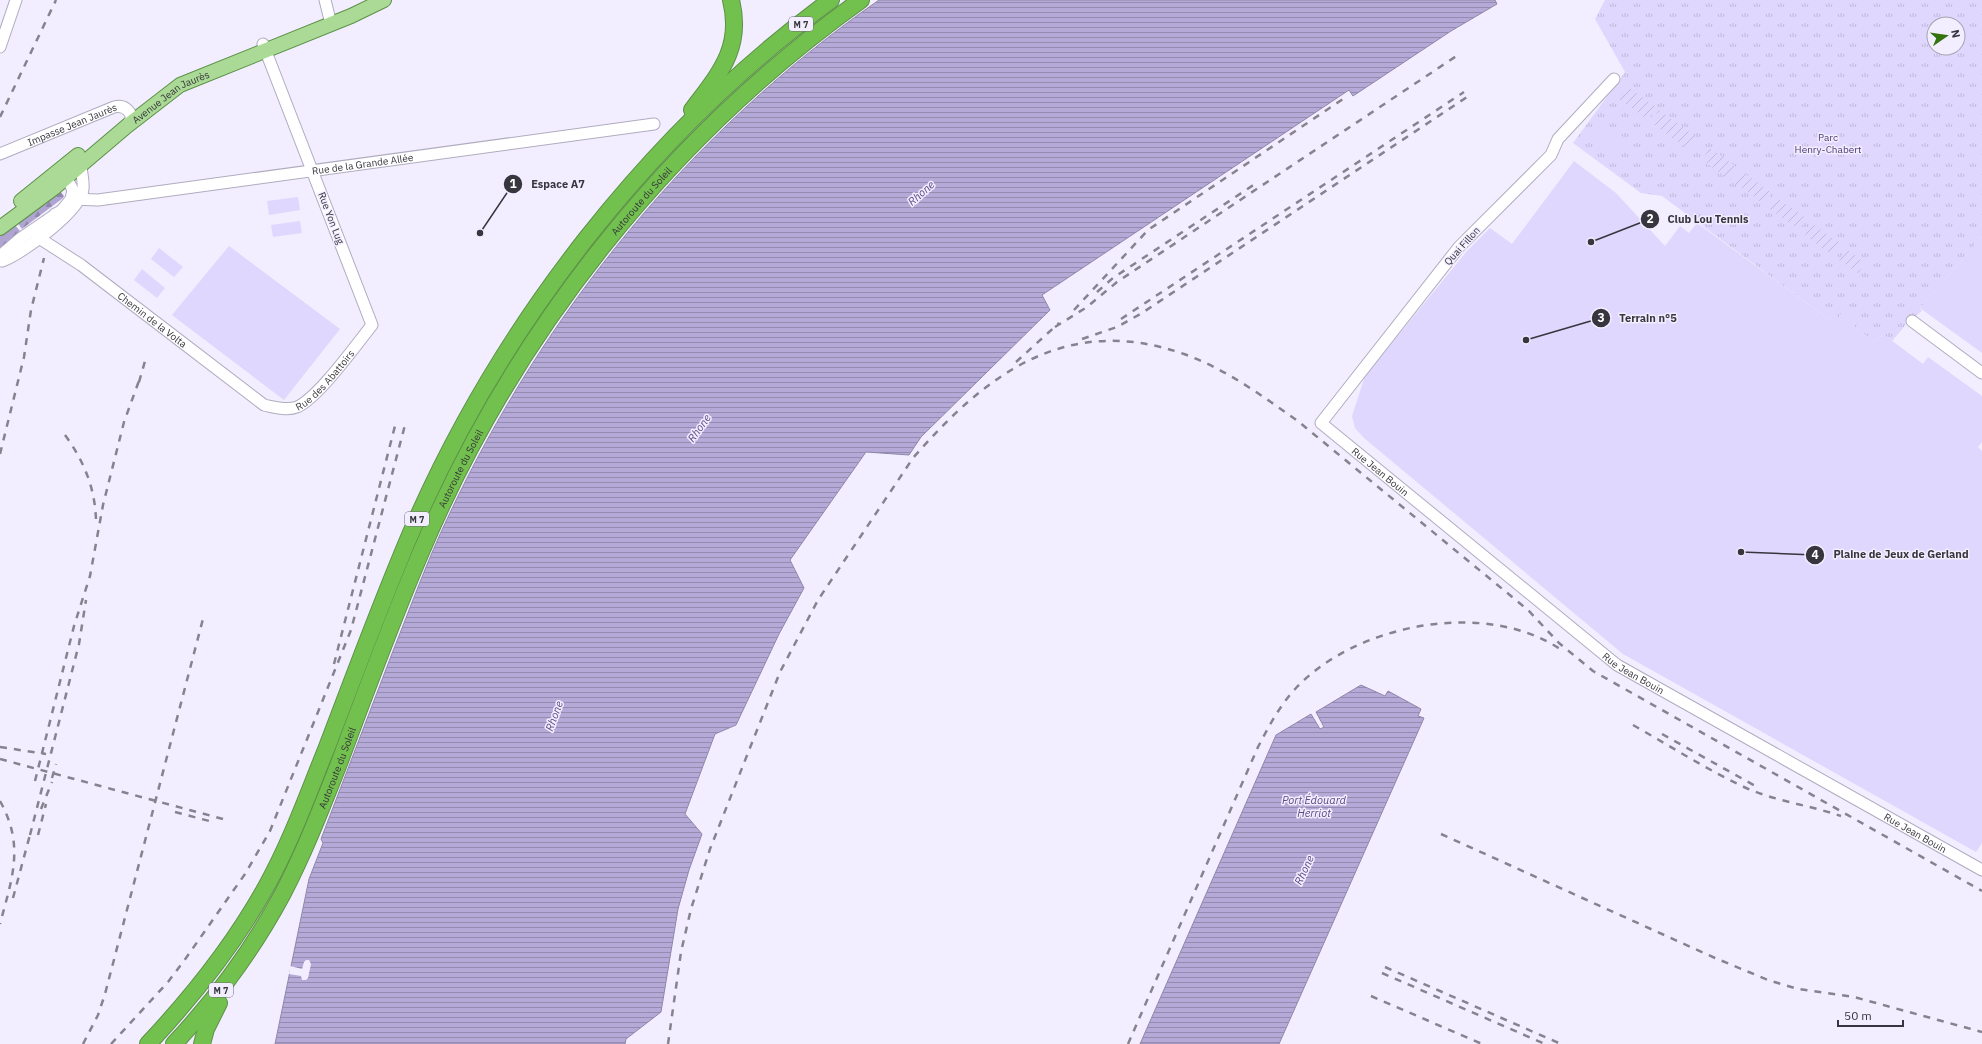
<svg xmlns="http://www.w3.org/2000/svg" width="1982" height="1044" font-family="'IBM Plex Sans',sans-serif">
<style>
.grass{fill:url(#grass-tufts);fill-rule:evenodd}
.forest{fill:url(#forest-firs)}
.garden{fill:url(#garden-furrows)}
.pitch{fill:#dfd7fd}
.water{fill:url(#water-rules);stroke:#8f87a9}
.pier{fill:#f2eeff}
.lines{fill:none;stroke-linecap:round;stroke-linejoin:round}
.minor-casing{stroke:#b0acbf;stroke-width:13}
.major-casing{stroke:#5d9048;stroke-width:16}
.highway-casing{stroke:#5d9048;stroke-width:18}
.minor{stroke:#fff;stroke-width:11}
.major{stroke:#aada95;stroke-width:14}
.highway{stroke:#72c14e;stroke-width:16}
.rail{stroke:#86838f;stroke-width:2.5;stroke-dasharray:7 7;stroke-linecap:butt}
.labels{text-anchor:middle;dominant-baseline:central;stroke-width:3;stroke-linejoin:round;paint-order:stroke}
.shield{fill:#f2eeff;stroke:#6f6c77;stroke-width:1}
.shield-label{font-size:9px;font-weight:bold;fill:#37353d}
.street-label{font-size:10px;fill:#37353d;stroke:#f2eeff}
.park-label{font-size:10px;fill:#4d3b75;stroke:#f2eeff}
.water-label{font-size:11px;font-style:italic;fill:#5b4a85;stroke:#f2eeff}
.leader{fill:none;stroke:#37353d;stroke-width:1.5}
.callout-dot{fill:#37353d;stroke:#f2eeff;stroke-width:1.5}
.mark-label{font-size:12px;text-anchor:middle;font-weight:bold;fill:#fff}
.callout-label{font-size:11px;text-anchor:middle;font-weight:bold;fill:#37353d;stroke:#f2eeff;stroke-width:3;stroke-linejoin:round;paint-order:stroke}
</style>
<defs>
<pattern id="grass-tufts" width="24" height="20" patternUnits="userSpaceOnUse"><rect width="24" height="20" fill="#dfd7fd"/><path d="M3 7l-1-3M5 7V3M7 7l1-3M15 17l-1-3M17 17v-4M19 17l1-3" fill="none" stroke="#c0b9da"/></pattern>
<pattern id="forest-firs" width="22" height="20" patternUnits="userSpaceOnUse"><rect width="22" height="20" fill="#b0a5d2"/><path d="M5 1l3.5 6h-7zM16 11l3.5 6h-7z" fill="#9087ac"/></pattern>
<pattern id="garden-furrows" width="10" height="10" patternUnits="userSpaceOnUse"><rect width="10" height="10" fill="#dfd7fd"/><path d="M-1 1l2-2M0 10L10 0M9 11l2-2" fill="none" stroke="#c0b9da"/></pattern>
<pattern id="water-rules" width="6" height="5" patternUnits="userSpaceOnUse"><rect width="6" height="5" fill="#b5aad7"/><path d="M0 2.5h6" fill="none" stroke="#948bb0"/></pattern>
</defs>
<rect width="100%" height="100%" fill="#f2eeff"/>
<path class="grass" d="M 1605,0 L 1982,0 L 1982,237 L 1920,308 L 1922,311 L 1910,320 L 1892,341 L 1883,334 L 1875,342 L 1854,327 L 1848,306 L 1834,323 L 1662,196 L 1641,193 L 1573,143 L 1625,72 L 1595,19 ZM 1934,24 L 1958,24 L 1958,48 L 1934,48 Z"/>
<g class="forest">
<path d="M 61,192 L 64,196 L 63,198 L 22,229 L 17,222 Z"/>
<path d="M 14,224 L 20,231 L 15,236 L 16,238 L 0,251 L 0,236 Z"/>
</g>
<g class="garden">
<path d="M 1628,87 L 1657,108 L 1648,120 L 1619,99 Z"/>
<path d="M 1659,110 L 1696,137 L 1687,149 L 1651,122 Z"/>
<path d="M 1710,148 L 1738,168 L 1730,180 L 1702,160 Z"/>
<path d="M 1743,172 L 1772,193 L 1764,204 L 1735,183 Z"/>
<path d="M 1775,196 L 1807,219 L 1799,230 L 1767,207 Z"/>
<path d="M 1813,224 L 1842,245 L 1833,256 L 1805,235 Z"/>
<path d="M 1846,249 L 1865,263 L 1858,273 L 1839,260 Z"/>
</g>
<g class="pitch">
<path d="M 1602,123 L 1612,130 L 1602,143 L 1592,135 Z"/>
<path d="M 1619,133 L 1629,142 L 1617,156 L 1607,148 Z"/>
<path d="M 1574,161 L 1616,193 L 1665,246 L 1680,226 L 1689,233 L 1697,223 L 1834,323 L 1848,305 L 1862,316 L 1854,327 L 1875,342 L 1883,334 L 1923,364 L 1928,357 L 1982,396 L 1982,442 L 1978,447 L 1982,451 L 1982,843 L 1976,852 L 1623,654 L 1364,438 L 1355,428 L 1352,416 L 1365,376 L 1467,251 L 1490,228 L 1512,244 Z"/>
<path d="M 298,197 L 300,210 L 269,215 L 267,201 Z"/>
<path d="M 300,221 L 302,233 L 273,237 L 271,225 Z"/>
<path d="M 1982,237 L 1982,353 L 1920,308 Z"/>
<path d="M 229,246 L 340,329 L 284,400 L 172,315 Z"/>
<path d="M 159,248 L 183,267 L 174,277 L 151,259 Z"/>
<path d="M 142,269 L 165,288 L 157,298 L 134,280 Z"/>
</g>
<g class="water">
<path d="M 879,0 L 1495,0 L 1497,4 L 1451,31 L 1353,96 L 1349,90 L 1042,295 L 1050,310 L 921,437 L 909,455 L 866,452 L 790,560 L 804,588 L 779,634 L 736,725 L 715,734 L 685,814 L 702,834 L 689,870 L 678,909 L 661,1012 L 626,1039 L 625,1044 L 275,1044 L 309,879 L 323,843 L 321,839 C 345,776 369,714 393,651 C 411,606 427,561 448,517 C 544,312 692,130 879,0 Z"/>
<path d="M 1361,685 L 1385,696 L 1388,691 L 1421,709 L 1418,716 L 1424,718 L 1279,1044 L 1140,1044 L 1276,735 L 1311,714 L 1320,729 L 1324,727 L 1316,712 Z"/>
</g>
<path class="pier" d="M 306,960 L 309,960 L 311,964 L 308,978 L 306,980 L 302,980 L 301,976 L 289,974 L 290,966 L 302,969 L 304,962 Z"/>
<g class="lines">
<defs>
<g id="minor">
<path d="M 325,0 L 331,24"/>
<path d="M 0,47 L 16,0"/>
<path id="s1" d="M 1614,79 L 1558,139 L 1551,155 L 1459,247 L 1321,423 L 1617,665 L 1982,870"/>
<path id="s2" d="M 0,154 L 114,107 C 122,105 128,108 132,117 L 127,126"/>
<path id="s3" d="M 71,199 L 98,200 L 654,124"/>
<path id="s4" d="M 55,214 L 52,220 L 37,232 L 39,238 L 81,265 L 264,405 C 274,407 287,411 297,407 C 318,398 356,345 372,325 L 263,44"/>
<path d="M 0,256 L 21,238 L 62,210 L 71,199 L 73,190 L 66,177 L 70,172"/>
<path d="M 2,261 C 22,254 82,210 83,189 C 84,181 81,172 81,164"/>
<path d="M 1912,321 L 1982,373"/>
</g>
<g id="major">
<path d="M 21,201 L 78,155"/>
<path id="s5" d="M 0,228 L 54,188 L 127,126 L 180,85 L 351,16 L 384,0"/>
</g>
<g id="highway">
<path d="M 692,110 C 719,74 743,48 731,0"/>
<path d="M 148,1044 C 193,996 234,945 266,887 C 291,842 308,794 327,747 C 355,674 382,600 413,528 C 502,323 651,132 831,0"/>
<path id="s6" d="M 174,1044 C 216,999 253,949 282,895 C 304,853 321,809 338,766 C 365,694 391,622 421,552 C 513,333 668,138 861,0"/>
<path d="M 202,1044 L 206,1029 L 219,1003"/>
</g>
</defs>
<use href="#minor" class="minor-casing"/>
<use href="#major" class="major-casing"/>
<use href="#highway" class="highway-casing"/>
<use href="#minor" class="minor"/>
<use href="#major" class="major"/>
<use href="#highway" class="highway"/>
<g class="rail">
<path d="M 0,117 L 56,0"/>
<path d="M 1097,292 L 1113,278 L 1255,184"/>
<path d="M 1074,310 L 1148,230 L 1343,99"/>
<path d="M 1121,319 L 1464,92"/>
<path d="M 1055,327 L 1087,307 L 1117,282 L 1461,53"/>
<path d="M 1082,339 L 1117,327 L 1142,313 L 1467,97"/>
<path d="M 1016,362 L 1059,323"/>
<path d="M 139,382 L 145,361"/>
<path d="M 65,435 C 84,461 95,488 96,520"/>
<path d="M 0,454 L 24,357 L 31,310 L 44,258"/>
<path d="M 334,664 L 396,422"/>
<path d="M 1633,725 C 1670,746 1706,769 1744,787 C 1774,801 1809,805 1841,816"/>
<path d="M 1662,734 L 1759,788"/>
<path d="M 0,747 L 46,754"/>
<path d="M 0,759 L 223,819"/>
<path d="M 52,778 L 56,764"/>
<path d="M 35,781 L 74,626 L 90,576 L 103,505 L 124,422 L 140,378"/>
<path d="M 0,801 C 25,846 12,878 0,924"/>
<path d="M 41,809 L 52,782"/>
<path d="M 175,812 L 213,822"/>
<path d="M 1441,834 L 1715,958 L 1768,980 L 1798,989 L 1854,997 L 1982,1032"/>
<path d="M 30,835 L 79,644 L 86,600"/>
<path d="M 38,835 L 46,804"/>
<path d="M 13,898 L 31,831"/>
<path d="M 1385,967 L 1561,1044"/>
<path d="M 1382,973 L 1545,1044"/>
<path d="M 1371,996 L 1482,1044"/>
<path d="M 83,1044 L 98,1015 L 105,994 L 204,615"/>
<path d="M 111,1044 L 168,982 L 186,958 L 245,874 L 270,831 L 351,630 L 405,425"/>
<path d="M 668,1044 L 681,952 L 691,909 L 710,849 L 780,672 L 818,600 L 913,458 C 987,373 1067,313 1184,354 C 1226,369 1264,397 1299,422 L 1528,610 L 1559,643 L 1593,671 L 1982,891"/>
<path d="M 1128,1044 L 1258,747 C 1269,726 1280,705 1296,688 C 1356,624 1485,599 1560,649"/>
</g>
</g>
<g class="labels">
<g class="shield">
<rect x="789" y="17" width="24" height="14" rx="3"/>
<rect x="405" y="512" width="24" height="14" rx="3"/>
<rect x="209" y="983" width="24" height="14" rx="3"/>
</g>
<g class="shield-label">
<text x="801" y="24">M 7</text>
<text x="417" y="519">M 7</text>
<text x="221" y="990">M 7</text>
</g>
<g class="street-label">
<text stroke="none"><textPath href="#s5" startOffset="216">Avenue Jean Jaurès</textPath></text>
<text stroke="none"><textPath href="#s2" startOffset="78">Impasse Jean Jaurès</textPath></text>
<text stroke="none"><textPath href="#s3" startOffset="294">Rue de la Grande Allée</textPath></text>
<text stroke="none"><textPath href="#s6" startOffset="971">Autoroute du Soleil</textPath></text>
<text transform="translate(331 218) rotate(69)">Rue Yon Lug</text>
<text transform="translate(1462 246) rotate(-48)">Quai Fillon</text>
<text stroke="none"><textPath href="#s4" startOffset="172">Chemin de la Volta</textPath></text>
<text stroke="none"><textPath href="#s4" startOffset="385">Rue des Abattoirs</textPath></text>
<text stroke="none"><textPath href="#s6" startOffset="647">Autoroute du Soleil</textPath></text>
<text stroke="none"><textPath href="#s1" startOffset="530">Rue Jean Bouin</textPath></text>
<text stroke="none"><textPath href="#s1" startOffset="854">Rue Jean Bouin</textPath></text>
<text stroke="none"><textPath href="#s6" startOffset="323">Autoroute du Soleil</textPath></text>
<text stroke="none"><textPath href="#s1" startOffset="1178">Rue Jean Bouin</textPath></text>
</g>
<g class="park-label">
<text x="1828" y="137">Parc<tspan x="1828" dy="12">Henry-Chabert</tspan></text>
</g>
<g class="water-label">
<text transform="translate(921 193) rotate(-41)">Rhone</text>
<text transform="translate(699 428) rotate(-54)">Rhone</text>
<text transform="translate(554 716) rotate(-70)">Rhone</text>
<text x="1314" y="800">Port Édouard<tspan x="1314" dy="13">Herriot</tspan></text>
<text transform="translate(1304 870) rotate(-65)">Rhone</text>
</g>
</g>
<path class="leader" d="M480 233L513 184M1591 242L1650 219M1526 340L1601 318M1741 552L1815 555"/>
<g class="callout-dot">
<circle cx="480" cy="233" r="4"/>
<circle cx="1591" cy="242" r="4"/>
<circle cx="1526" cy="340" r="4"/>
<circle cx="1741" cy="552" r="4"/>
<circle cx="513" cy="184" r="10"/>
<circle cx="1650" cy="219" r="10"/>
<circle cx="1601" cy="318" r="10"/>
<circle cx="1815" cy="555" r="10"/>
</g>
<g class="mark-label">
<text x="513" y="188">1</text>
<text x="1650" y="223">2</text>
<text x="1601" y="322">3</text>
<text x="1815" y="559">4</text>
</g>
<g class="callout-label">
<text x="558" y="188">Espace A7</text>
<text x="1708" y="223">Club Lou Tennis</text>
<text x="1648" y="322">Terrain n°5</text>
<text x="1901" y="558">Plaine de Jeux de Gerland</text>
</g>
<g transform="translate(1946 36) rotate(77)"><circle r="19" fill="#f2eeff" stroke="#a7a4b1"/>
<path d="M0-3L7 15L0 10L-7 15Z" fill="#34740e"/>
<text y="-6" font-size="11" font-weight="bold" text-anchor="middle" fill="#37353d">N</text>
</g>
<path d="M1838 1020v6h65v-6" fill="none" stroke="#37353d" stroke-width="2"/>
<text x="1844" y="1020" font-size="12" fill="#37353d" stroke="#f2eeff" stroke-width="3" paint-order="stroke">50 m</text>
</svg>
